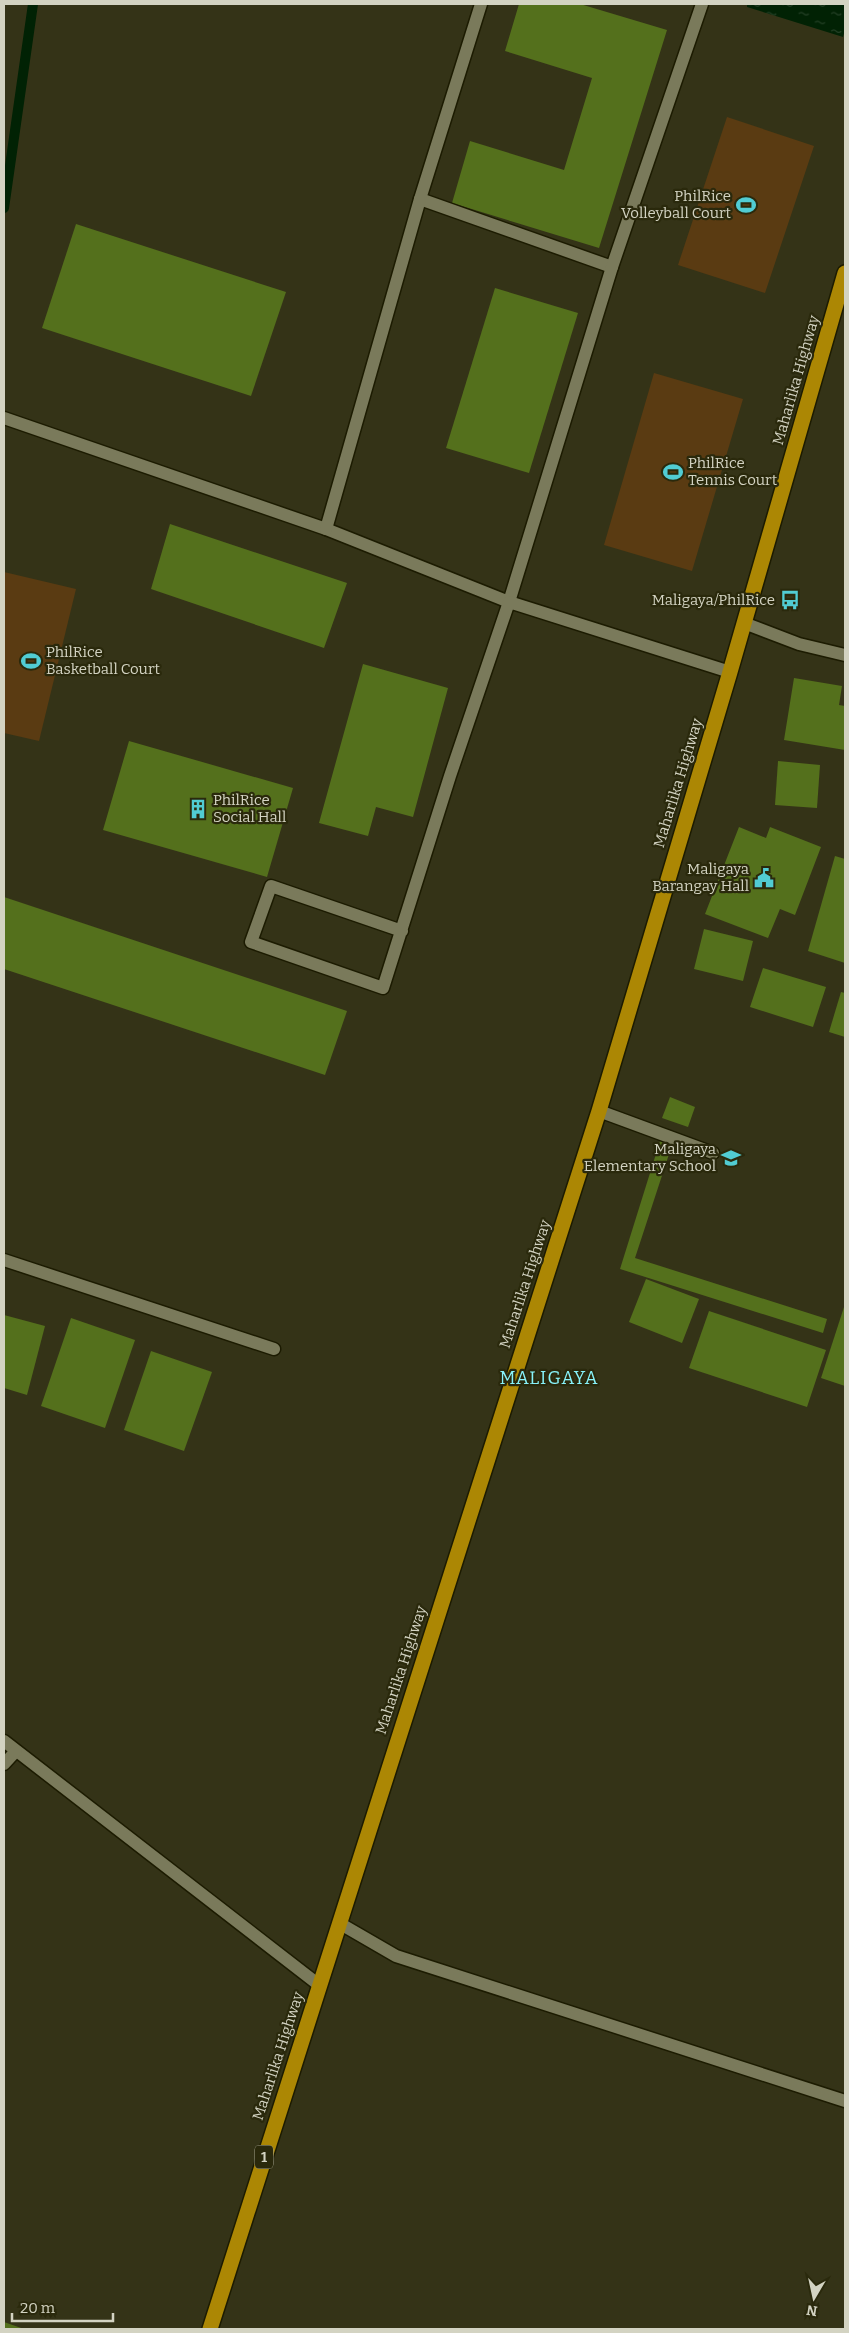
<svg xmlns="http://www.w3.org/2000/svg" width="849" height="2333" font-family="Bitter,serif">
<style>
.grass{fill:#5a3b12}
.water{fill:url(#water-ripples)}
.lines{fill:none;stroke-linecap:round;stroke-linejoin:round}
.stream{stroke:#012204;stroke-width:10}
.building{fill:#54701c}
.minor-casing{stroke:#1c1b01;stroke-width:15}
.highway-casing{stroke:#1c1b01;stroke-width:18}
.minor{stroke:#7a7a5b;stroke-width:12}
.highway{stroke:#ac8704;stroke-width:15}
.labels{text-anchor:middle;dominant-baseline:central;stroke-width:4.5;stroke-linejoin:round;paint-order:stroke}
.shield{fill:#2a290c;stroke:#a0a08b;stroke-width:1}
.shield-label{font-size:14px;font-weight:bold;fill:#d3d3c2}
.poi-label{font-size:15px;fill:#d3d3c2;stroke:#2a290c;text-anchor:end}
.street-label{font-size:15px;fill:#d3d3c2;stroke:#2a290c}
.quarter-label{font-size:18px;letter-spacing:1px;fill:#88f3fa;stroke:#2a290c}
</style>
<defs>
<pattern id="water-ripples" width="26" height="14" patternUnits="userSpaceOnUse" patternTransform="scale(1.25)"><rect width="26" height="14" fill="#012204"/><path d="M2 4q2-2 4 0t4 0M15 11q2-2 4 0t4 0" fill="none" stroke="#254127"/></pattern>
</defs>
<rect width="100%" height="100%" fill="#343317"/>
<g class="grass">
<path d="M 727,117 L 814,146 L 765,293 L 678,265 Z"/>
<path d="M 654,373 L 743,399 L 692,571 L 604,545 Z"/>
<path d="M 4,572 L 76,589 L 39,741 L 4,733 Z"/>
</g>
<path class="water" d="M 747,4 L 845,4 L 845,30 L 843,37 L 747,7 Z"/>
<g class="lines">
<path class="stream" d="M 4,208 L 33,4"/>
</g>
<g class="building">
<path d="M 519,4 L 580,4 L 667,30 L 599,248 L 452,203 L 470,141 L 564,170 L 592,78 L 505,51 Z"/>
<path d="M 76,224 L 286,292 L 251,396 L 42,328 Z"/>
<path d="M 495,288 L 578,313 L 529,473 L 446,448 Z"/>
<path d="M 170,524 L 347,583 L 324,648 L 151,589 Z"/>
<path d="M 363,664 L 448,688 L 413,817 L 376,807 L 368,836 L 319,823 Z"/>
<path d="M 794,678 L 842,686 L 839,705 L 845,706 L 845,750 L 784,740 Z"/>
<path d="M 129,741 L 293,788 L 267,877 L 103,830 Z"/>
<path d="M 778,761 L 820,765 L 817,808 L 775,805 Z"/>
<path d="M 739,827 L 766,838 L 770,827 L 821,847 L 795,915 L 780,909 L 768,938 L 705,914 Z"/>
<path d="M 835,856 L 845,859 L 845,963 L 808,951 Z"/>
<path d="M 4,897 L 347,1011 L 325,1075 L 4,969 Z"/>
<path d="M 704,929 L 753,941 L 743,981 L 694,969 Z"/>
<path d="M 763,968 L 826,987 L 813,1027 L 750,1007 Z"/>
<path d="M 841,992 L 845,993 L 845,1037 L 829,1032 Z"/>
<path d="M 670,1097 L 695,1107 L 688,1127 L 662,1118 Z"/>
<path d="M 660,1141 L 672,1145 L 635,1258 L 827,1319 L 823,1333 L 620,1269 Z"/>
<path d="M 646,1279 L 699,1299 L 682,1343 L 629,1322 Z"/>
<path d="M 845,1304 L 845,1386 L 821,1378 Z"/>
<path d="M 709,1311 L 826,1350 L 807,1407 L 689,1368 Z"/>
<path d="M 4,1315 L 45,1326 L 27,1395 L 4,1388 Z"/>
<path d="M 71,1318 L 135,1340 L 105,1428 L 41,1406 Z"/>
<path d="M 151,1351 L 212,1372 L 184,1451 L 124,1430 Z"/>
<path d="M 4,2322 L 24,2329 L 4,2329 Z"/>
</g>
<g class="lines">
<defs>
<g id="minor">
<path d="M 420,199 L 612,267"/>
<path d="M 4,418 L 326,529 L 509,602 L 612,267 L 702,4"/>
<path d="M 326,529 L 420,199 L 481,4"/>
<path d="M 744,623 L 799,644 L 845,655"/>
<path d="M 402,931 L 271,886 L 251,942 L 383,988 L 450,776 L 509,602 L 730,672"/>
<path d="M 599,1111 L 713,1153"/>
<path d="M 4,1260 L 274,1349"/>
<path d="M 4,1741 L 319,1985"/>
<path d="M 4,1764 L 16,1751"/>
<path d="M 339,1923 L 396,1956 L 845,2101"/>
</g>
<path id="highway" d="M 210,2329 L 599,1111 L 730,672 L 845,273"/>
</defs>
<use href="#minor" class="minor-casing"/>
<use href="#highway" class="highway-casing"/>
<use href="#minor" class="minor"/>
<use href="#highway" class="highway"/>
</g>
<defs>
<symbol id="stadium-bare" viewBox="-9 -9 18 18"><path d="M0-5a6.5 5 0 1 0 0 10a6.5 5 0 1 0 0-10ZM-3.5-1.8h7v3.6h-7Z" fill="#51ccd3" stroke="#2a290c" stroke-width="2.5" paint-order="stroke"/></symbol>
<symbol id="bus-bare" viewBox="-9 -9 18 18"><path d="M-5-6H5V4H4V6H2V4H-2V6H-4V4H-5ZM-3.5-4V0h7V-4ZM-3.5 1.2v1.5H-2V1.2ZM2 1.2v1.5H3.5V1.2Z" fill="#51ccd3" stroke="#2a290c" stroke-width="2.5" paint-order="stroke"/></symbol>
<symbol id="building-bare" viewBox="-9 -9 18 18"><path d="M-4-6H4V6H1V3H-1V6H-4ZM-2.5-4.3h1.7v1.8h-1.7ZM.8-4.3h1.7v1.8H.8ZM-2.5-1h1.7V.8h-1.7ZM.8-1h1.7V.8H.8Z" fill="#51ccd3" stroke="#2a290c" stroke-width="2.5" paint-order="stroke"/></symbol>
<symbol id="civic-bare" viewBox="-9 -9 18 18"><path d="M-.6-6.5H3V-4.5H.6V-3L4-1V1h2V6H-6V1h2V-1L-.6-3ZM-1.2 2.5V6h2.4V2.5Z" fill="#51ccd3" stroke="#2a290c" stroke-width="2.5" paint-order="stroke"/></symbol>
<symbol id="school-bare" viewBox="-9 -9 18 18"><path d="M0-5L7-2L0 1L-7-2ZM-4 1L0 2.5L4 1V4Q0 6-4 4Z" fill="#51ccd3" stroke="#2a290c" stroke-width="2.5" paint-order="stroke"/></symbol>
</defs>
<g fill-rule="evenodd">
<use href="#stadium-bare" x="732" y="191" width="28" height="28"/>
<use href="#stadium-bare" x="659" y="458" width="28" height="28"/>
<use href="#bus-bare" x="776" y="586" width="28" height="28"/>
<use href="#stadium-bare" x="17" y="647" width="28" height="28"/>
<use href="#building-bare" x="184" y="795" width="28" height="28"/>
<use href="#civic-bare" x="750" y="864" width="28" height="28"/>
<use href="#school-bare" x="717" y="1144" width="28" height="28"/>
</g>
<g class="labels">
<rect class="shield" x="255" y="2145.5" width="18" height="23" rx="4"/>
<g class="shield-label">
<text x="264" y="2157">1</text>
</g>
<g class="poi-label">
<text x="731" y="196">PhilRice<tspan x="731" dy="17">Volleyball Court</tspan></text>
<text x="688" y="463" text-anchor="start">PhilRice<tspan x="688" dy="17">Tennis Court</tspan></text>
<text x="775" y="600">Maligaya/PhilRice</text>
<text x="46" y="652" text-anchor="start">PhilRice<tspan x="46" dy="17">Basketball Court</tspan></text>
<text x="213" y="800" text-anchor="start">PhilRice<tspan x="213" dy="17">Social Hall</tspan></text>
<text x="749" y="869">Maligaya<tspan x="749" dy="17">Barangay Hall</tspan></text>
<text x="716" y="1149">Maligaya<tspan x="716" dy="17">Elementary School</tspan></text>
</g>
<g class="street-label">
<text transform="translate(796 380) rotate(-74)">Maharlika Highway</text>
<text transform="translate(678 783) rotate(-73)">Maharlika Highway</text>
<text transform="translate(525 1284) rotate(-72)">Maharlika Highway</text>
<text transform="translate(401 1670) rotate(-72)">Maharlika Highway</text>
<text transform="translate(278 2056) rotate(-72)">Maharlika Highway</text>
</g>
<g class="quarter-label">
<text x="549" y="1378">MALIGAYA</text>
</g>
</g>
<rect width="849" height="2333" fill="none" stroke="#d3d3c2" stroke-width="10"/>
<g transform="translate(814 2298) rotate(189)" stroke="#2a290c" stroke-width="4" paint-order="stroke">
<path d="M0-4L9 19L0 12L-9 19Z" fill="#d3d3c2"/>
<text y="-8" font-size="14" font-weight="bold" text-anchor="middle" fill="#d3d3c2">N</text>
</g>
<path d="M12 2313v8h101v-8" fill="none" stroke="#d3d3c2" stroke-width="2.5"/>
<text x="20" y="2313" font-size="15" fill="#d3d3c2" stroke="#2a290c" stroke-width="4" paint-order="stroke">20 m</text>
</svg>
